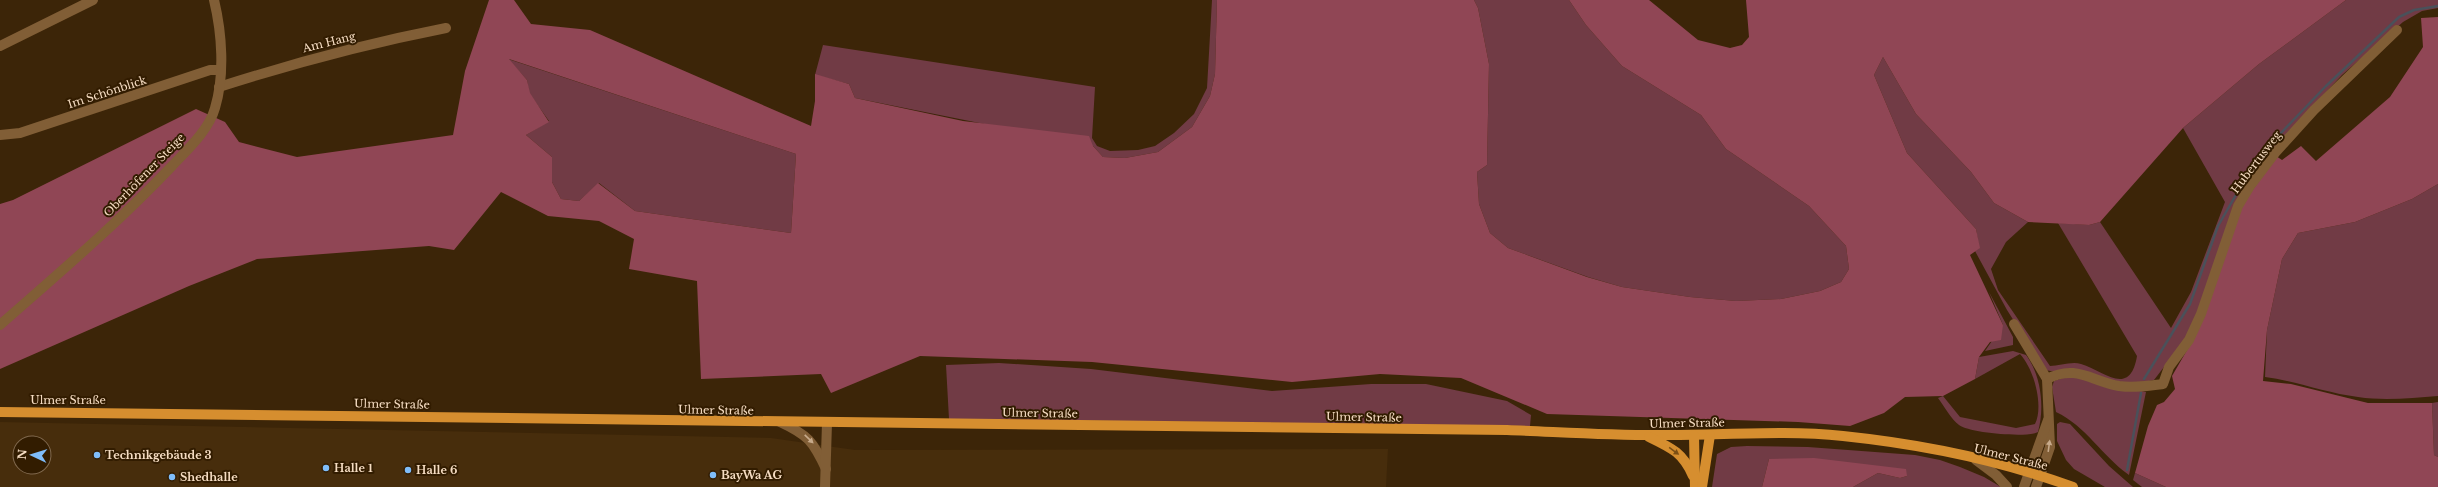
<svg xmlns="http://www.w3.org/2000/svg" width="2438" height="487" font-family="'Libre Baskerville',serif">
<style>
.built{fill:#472d0c;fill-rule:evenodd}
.green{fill:#713b45}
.forest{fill:#904655;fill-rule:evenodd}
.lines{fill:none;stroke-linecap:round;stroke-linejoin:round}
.stream{stroke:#4a515a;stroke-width:2.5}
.minor{stroke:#815e36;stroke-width:10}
.major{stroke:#d68e2f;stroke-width:10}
.oneway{fill:#c7aa8b}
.oneway2{fill:#7c4f15}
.poi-dot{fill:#7fbdfa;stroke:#321c00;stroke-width:1.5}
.labels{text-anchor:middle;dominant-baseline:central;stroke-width:4;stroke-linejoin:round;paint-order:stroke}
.street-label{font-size:11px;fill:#f6ddc3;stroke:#321c00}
.poi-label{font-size:11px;font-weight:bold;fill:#f6ddc3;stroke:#321c00;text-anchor:start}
</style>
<rect width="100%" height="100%" fill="#3c2508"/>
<path class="built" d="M 0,422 L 771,438 L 855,450 L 1388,449 L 1386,487 L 0,487 ZM 20,443 L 44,443 L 44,467 L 20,467 Z"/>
<g class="green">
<path d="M 1212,0 L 1217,0 L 1215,74 L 1210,96 L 1192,127 L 1158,152 L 1125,158 L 1103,157 L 1093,146 L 855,98 L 849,84 L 815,75 L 823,45 L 1095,87 L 1092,138 L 1097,146 L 1110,151 L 1138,150 L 1155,146 L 1174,133 L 1194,114 L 1207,88 Z"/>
<path d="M 1474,0 L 1569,0 L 1586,25 L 1622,66 L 1701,115 L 1726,149 L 1809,206 L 1846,246 L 1849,269 L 1841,282 L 1820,291 L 1781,299 L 1736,301 L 1690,297 L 1622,287 L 1588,277 L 1508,248 L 1490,233 L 1479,204 L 1477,172 L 1487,165 L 1489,64 L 1478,8 Z"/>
<path d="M 2346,0 L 2438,0 L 2438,8 L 2422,11 L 2403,22 L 2342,75 L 2284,137 L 2187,337 L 2154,380 L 2128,385 L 2045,370 L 2007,310 L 1975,251 L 1979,248 L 1976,229 L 1907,153 L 1874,75 L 1883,57 L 1916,114 L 1971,172 L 1994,203 L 2028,222 L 2006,242 L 1991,269 L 1998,290 L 2050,366 C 2059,366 2072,361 2081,364 C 2104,371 2130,398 2137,356 L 2058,223 L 2089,225 L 2100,222 L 2171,328 L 2191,292 L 2225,202 L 2183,128 L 2259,64 Z"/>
<path d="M 508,59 L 796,154 L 791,233 L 635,211 L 599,183 L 579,201 L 561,199 L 552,182 L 552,157 L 526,135 L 549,121 L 529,93 L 527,80 Z"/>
<path d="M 2438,184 L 2438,396 C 2412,398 2384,401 2358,397 C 2326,393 2296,381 2265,377 L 2267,330 L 2282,259 L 2298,233 L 2355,222 L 2412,199 Z"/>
<path d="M 1989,292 L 2013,337 L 2013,345 L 1985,351 L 2003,325 Z"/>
<path d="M 2013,351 L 2026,355 C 2041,375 2045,407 2038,432 C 2028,438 1969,433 1959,425 C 1951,419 1944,406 1938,398 L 1943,396 L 1960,417 L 2016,428 L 2035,424 C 2044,406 2034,369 2020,354 L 1975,379 L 1979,357 Z"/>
<path d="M 999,363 L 1091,369 L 1272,391 L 1371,384 L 1426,384 L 1507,401 L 1531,415 L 1530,426 L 949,419 L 946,365 Z"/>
<path d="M 2071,375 L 2146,392 L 2129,475 C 2102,456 2086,426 2056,412 L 2052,387 L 2054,381 Z"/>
<path d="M 2438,402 L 2438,457 L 2434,455 L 2432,403 Z"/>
<path d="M 2060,422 L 2070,424 L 2109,466 L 2133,487 L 2105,487 L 2074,469 L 2066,460 L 2057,441 L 2057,424 Z"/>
<path d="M 1747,446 L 1808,447 L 1915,455 L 1940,460 L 1960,467 L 1984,477 L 2001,487 L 1853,487 L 1878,473 L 1900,478 L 1907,476 L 1769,459 L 1762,487 L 1712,487 L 1717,454 L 1731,447 Z"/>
<path d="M 2135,473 L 2166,487 L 2142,487 L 2133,480 Z"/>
</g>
<g class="forest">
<path d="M 489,0 L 514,0 L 531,24 L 590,30 L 811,126 L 815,101 L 815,74 L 849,84 L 855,98 L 963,121 L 1089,136 L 1093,146 L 1103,157 L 1125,158 L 1158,152 L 1192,127 L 1210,96 L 1215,74 L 1217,0 L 1474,0 L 1478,8 L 1489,64 L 1487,165 L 1477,172 L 1479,204 L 1490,233 L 1508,248 L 1587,277 L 1622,287 L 1690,297 L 1736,301 L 1781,299 L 1820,291 L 1841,282 L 1849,269 L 1846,246 L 1809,206 L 1726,149 L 1701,115 L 1622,66 L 1586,25 L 1569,0 L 1649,0 L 1698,40 L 1730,48 L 1742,45 L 1749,37 L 1746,0 L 2346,0 L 2259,64 L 2183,128 L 2100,222 L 2089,225 L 2028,222 L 1994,203 L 1971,172 L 1916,114 L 1883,57 L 1874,75 L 1907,153 L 1976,229 L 1980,248 L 1970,255 L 2003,325 L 2001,340 L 1990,342 L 1979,357 L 1975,379 L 1943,396 L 1905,397 L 1884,413 L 1850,426 L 1798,422 L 1547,414 L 1461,378 L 1380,374 L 1292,382 L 1092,362 L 920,356 L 831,393 L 821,374 L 701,379 L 697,281 L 629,269 L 634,239 L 599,221 L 548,216 L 501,192 L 454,250 L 429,246 L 257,259 L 189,286 L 0,369 L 0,204 L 13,200 L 196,109 L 225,122 L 239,142 L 297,157 L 453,135 L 465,71 ZM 509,59 L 796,154 L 791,233 L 635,211 L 598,183 L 579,201 L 561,199 L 552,182 L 552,157 L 526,135 L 549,122 L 530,93 L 527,80 Z"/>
<path d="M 2438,17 L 2438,184 L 2412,199 L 2355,222 L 2298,233 L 2282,259 L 2267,330 L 2263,381 L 2291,384 L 2368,403 L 2432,403 L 2434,455 L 2438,457 L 2438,487 L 2166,487 L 2135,473 L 2148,426 L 2157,405 L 2164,402 L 2175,389 L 2172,376 L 2190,345 L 2241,207 L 2276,156 L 2282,160 L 2301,146 L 2316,161 L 2390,97 L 2423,47 L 2421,18 Z"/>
<path d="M 1814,458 L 1906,469 L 1907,476 L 1900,478 L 1878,473 L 1853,487 L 1762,487 L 1769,459 Z"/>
</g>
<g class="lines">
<g class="stream">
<path d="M 2144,379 L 2190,304 L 2218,226 L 2237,193 L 2258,162 L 2280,134 L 2326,86 L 2399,17 L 2414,10 L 2438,6"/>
<path d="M 2127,470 L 2141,393"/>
</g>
<g class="minor">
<path d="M 0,46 L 93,0"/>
<path d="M 219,87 C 294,63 369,43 446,28"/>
<path d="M 0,135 L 20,133 L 210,70 L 220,70"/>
<path d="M 2014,324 L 2047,379 L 2050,447 L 2036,487"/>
<path d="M 0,325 C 59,273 118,223 172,166 C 187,150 209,130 215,108 C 225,75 222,33 214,0"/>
<path d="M 2047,379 C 2076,364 2091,381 2119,386 C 2134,388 2148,386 2163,384 L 2169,367 L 2189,340 L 2201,314 L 2238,206 L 2250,186 L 2275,153 L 2314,110 L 2397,30"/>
<path d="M 780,422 C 808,435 813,441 826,469"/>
<path d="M 1976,460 L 1996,475 L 2007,487"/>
<path d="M 825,487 L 827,423"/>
<path d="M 2024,487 L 2048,420"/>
</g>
<g class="major">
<path d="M 0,412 L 1507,430 C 1561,432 1616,436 1670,435 C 1727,435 1786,430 1843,436 C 1920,444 2000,460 2073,487"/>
<path d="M 1694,435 L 1695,487"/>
<path d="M 1649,437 C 1672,448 1683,453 1693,476"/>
<path d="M 1702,487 L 1710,435"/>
</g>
</g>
<defs><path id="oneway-solid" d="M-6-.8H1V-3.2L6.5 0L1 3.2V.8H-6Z"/></defs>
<g class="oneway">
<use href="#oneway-solid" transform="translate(809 439) rotate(44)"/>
<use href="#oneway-solid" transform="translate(2049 446) rotate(-82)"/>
</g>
<use class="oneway2" href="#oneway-solid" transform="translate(1674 451) rotate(36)"/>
<g class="poi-dot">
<circle cx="97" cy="455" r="4"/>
<circle cx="326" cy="468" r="4"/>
<circle cx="408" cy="470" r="4"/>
<circle cx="713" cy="475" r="4"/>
<circle cx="172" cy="477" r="4"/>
</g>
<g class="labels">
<g class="street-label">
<text transform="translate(329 42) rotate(-14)">Am Hang</text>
<text transform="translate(107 92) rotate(-18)">Im Schönblick</text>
<text transform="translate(2256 162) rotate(-53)">Hubertusweg</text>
<text transform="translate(144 175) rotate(-46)">Oberhöfener Steige</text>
<text x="68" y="400">Ulmer Straße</text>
<text transform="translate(392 404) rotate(1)">Ulmer Straße</text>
<text transform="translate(716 410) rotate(1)">Ulmer Straße</text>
<text transform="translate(1040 413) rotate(1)">Ulmer Straße</text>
<text transform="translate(1364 417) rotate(1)">Ulmer Straße</text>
<text transform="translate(1687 423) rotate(-1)">Ulmer Straße</text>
<text transform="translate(2011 457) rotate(14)">Ulmer Straße</text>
</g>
<g class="poi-label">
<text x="105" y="455">Technikgebäude 3</text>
<text x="334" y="468">Halle 1</text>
<text x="416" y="470">Halle 6</text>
<text x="721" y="475">BayWa AG</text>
<text x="180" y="477">Shedhalle</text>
</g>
</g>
<g transform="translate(32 455) rotate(274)"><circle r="19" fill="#321c00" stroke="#80694e"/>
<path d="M0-3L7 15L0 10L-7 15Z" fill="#7fbdfa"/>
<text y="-6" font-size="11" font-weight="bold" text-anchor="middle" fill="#f6ddc3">N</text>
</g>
</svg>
